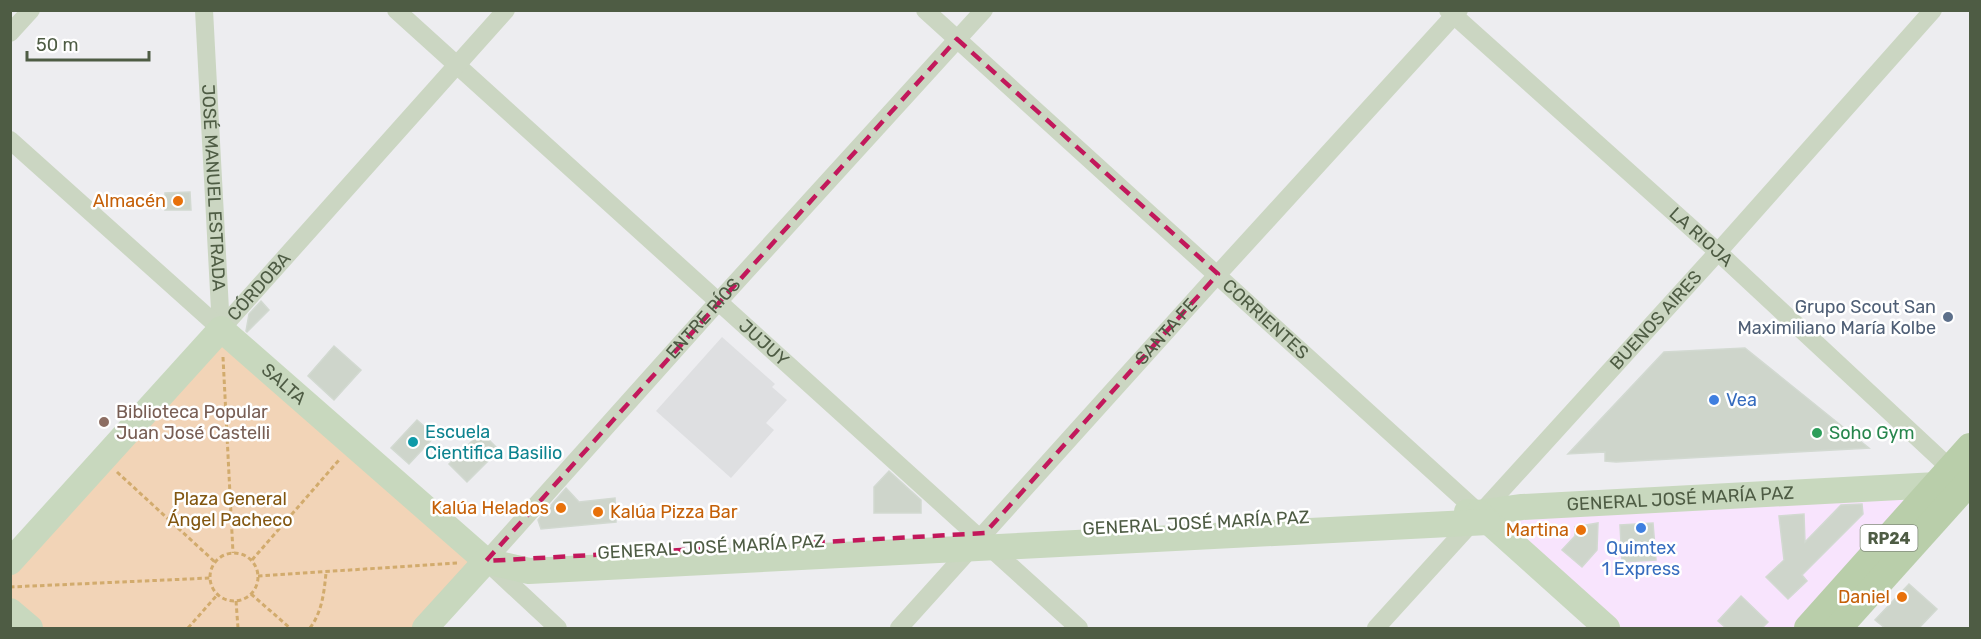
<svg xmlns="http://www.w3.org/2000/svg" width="1981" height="639" font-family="Rubik,sans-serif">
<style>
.commercial{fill:#f8e4fd}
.education{fill:#dedfe1}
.green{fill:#f2d4b7}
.building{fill:#ced5cb;stroke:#d2d9d1;stroke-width:1.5}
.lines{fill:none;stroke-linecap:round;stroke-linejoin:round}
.path{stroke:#d2ab6d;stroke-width:3;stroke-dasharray:4.5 3;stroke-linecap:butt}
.street{stroke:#cbd6c2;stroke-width:18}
.secondary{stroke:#c8d8be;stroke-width:26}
.primary{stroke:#b9ceaa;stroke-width:28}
.marked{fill:none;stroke:#c2185b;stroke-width:4.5;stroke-dasharray:12 8;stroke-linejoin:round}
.food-dot{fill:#e8710a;stroke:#fff;stroke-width:2}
.service-dot{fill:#5c6f8a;stroke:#fff;stroke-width:2}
.shop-dot{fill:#3f7fe0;stroke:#fff;stroke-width:2}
.education-dot{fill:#8d6e63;stroke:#fff;stroke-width:2}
.leisure-dot{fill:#2e9e5b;stroke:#fff;stroke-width:2}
.culture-dot{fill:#0f9aa8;stroke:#fff;stroke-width:2}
.labels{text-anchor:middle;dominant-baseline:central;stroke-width:5;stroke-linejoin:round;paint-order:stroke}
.shield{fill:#fff;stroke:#838d7c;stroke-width:1.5}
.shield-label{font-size:16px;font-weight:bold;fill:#4e5c44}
.street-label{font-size:18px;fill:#4e5c44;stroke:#fff}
.food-label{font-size:18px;fill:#c56008;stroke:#fff;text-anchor:end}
.service-label{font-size:18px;fill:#4e5e75;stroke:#fff;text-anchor:end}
.shop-label{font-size:18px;fill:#366cbe;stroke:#fff;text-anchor:start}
.education-label{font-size:18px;fill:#785e54;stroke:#fff;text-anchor:start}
.culture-label{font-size:18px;fill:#0d838f;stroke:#fff;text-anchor:start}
.leisure-label{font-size:18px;fill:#27864d;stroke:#fff;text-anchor:start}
.park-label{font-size:18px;fill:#825610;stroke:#fff}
</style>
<rect width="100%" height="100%" fill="#ededf0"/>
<path class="commercial" d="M 1887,497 L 1902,498 L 1904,504 L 1796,628 L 1623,628 L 1517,534 L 1516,520 Z"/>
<path class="education" d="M 722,337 L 775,384 L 772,387 L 787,400 L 766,423 L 774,430 L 731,478 L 656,411 Z"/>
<path class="green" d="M 218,345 L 229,347 L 465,556 L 469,565 L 415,628 L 42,628 L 11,600 L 11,573 Z"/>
<g class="building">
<path d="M 190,192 L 191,210 L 165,210 L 165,193 Z"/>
<path d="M 261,301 L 269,310 L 247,332 L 246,331 L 249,314 Z"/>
<path d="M 334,346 L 361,370 L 334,400 L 308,376 Z"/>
<path d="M 1745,348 L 1869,448 L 1616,462 L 1605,461 L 1605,452 L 1568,454 L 1664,352 Z"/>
<path d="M 417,420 L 435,436 L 409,464 L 391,448 Z"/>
<path d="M 481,432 L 499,450 L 467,482 L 449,464 Z"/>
<path d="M 889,471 L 921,500 L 921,513 L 874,513 L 874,487 Z"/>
<path d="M 566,488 L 579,502 L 615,498 L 616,522 L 541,529 L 538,520 Z"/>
<path d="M 1862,504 L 1863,514 L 1802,575 L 1807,581 L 1788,599 L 1766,577 L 1784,560 L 1779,516 L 1804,514 L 1805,542 L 1841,505 Z"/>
<path d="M 1598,523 L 1597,550 L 1582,567 L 1562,550 L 1575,536 L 1575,527 Z"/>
<path d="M 1653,523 L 1656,560 L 1622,562 L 1620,525 Z"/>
<path d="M 1909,584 L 1937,609 L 1919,628 L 1885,628 L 1875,620 Z"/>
<path d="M 1741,596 L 1768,622 L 1762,628 L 1726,628 L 1718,621 Z"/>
</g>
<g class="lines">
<g class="path">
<path d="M 223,357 L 233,553"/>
<path d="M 117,472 L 215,562"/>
<circle cx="234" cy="577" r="24"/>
<path d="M 252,560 L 339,460"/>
<path d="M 258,576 L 457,563"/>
<path d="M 10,587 L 210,578"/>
<path d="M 251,594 L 290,628"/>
<path d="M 236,601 L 238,628"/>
<path d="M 188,628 L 218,594"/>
<path d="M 310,628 C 322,612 324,593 326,573"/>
</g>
<g class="street">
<path id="s1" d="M 204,10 L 221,329"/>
<path id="s2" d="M 396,10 L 1079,628"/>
<path id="s3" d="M 925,10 L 1479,513"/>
<path id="s4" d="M 1448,10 L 1718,252 L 1951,469"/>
<path d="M 10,33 L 31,10"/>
<path d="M 10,140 L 221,329"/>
<path id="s5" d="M 221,329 L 506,10"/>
<path id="s6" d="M 558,628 L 486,561 L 718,302 L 984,10"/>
<path id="s7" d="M 899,628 L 1218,274 L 1459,10"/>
<path id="s8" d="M 1376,628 L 1718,252 L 1933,10"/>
</g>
<g class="secondary">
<path id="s9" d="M 1467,512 L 1479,513 L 1522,507 L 1937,485"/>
<path d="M 1479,513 L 1607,628"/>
<path id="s10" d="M 10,562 L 221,329 L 486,561 L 529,571 L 1488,522"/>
<path d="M 10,611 L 30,628"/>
<path d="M 425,628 L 486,561"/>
</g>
<g class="primary">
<path d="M 1808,628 L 1970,447"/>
<path d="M 1838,628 L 1970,481"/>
</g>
</g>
<path class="marked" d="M 957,39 L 1218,274 L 985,533 L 486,561 Z"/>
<g class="food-dot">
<circle cx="178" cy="201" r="6"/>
<circle cx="561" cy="508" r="6"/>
<circle cx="598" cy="512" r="6"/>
<circle cx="1581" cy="530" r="6"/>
<circle cx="1902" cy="597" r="6"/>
</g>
<circle class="service-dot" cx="1948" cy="317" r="6"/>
<g class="shop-dot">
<circle cx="1714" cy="400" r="6"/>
<circle cx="1641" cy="528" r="6"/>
</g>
<circle class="education-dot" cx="104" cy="422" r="6"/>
<circle class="leisure-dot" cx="1817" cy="433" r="6"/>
<circle class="culture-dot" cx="413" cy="442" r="6"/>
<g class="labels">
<rect class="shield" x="1860.5" y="525" width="57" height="26" rx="4.5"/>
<g class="shield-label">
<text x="1889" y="538">RP24</text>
</g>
<g class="street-label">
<text stroke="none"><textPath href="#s1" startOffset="178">JOSÉ MANUEL ESTRADA</textPath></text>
<text stroke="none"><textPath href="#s4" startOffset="340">LA RIOJA</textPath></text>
<text stroke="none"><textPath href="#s5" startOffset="57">CÓRDOBA</textPath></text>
<text stroke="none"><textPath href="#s6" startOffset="424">ENTRE RÍOS</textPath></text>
<text stroke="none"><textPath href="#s3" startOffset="460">CORRIENTES</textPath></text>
<text stroke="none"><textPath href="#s8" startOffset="416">BUENOS AIRES</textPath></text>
<text stroke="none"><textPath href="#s7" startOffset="399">SANTA FE</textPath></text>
<text stroke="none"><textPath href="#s2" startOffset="496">JUJUY</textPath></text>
<text stroke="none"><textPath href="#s10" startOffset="398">SALTA</textPath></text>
<text stroke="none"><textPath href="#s9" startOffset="214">GENERAL JOSÉ MARÍA PAZ</textPath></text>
<text transform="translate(1196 523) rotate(-3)">GENERAL JOSÉ MARÍA PAZ</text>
<text transform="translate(711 547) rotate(-3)">GENERAL JOSÉ MARÍA PAZ</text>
</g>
<g class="food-label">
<text x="166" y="201">Almacén</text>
<text x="549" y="508">Kalúa Helados</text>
<text x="610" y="512" text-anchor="start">Kalúa Pizza Bar</text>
<text x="1569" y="530">Martina</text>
<text x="1890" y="597">Daniel</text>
</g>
<g class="service-label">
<text x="1936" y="307">Grupo Scout San<tspan x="1936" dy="21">Maximiliano María Kolbe</tspan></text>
</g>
<g class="shop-label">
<text x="1726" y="400">Vea</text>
<text x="1641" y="548" text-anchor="middle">Quimtex<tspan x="1641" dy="21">1 Express</tspan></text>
</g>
<g class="education-label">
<text x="116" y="412">Biblioteca Popular<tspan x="116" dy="21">Juan José Castelli</tspan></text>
</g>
<g class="culture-label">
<text x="425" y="432">Escuela<tspan x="425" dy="21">Cientifica Basilio</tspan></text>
</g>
<g class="leisure-label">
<text x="1829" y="433">Soho Gym</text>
</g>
<g class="park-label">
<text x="230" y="499">Plaza General<tspan x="230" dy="21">Ángel Pacheco</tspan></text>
</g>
</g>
<rect width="1981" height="639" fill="none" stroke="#4e5c44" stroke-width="24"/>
<path d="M27 51v9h122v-9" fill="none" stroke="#4e5c44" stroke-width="3"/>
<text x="36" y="51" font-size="18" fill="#4e5c44" stroke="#ffffff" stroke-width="4.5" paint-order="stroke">50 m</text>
</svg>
